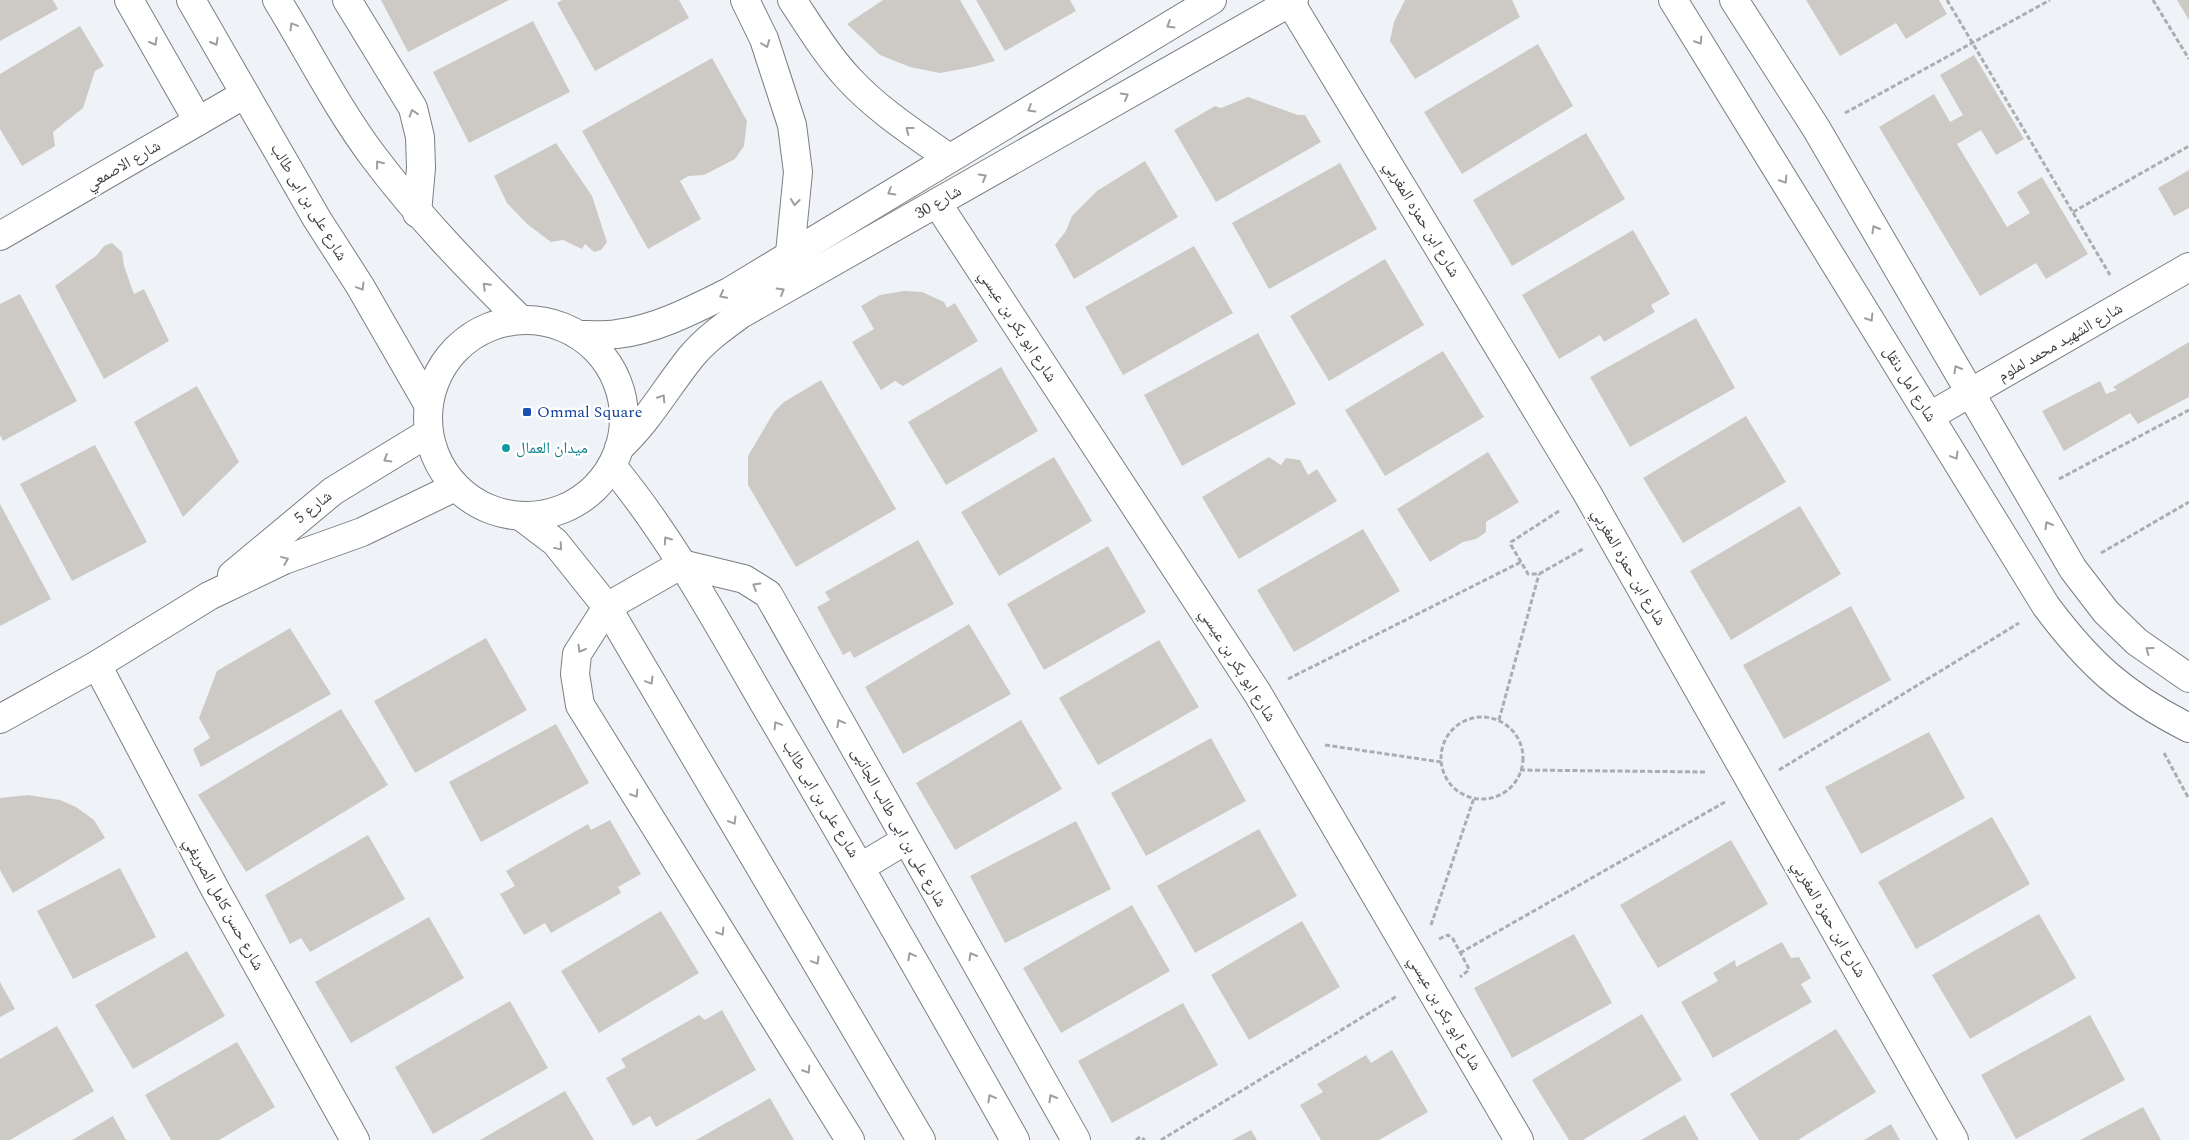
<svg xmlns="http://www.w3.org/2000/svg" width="2189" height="1140" font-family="Spectral,'Noto Naskh Arabic',serif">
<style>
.building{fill:#cdcac6}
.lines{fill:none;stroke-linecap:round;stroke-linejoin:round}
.minor-casing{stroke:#7b7e82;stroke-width:30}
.tertiary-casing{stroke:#7b7e82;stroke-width:30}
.secondary-casing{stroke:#7b7e82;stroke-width:30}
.path{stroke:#abaeb1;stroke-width:3;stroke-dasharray:5 2.5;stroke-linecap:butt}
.minor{stroke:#fff;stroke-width:28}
.tertiary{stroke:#fff;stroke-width:28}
.secondary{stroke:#fff;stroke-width:28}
.oneway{stroke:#9d9e9e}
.transit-dot{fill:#1a4fb4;stroke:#fff;stroke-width:2}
.culture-dot{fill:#0f9aa8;stroke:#fff;stroke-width:2}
.labels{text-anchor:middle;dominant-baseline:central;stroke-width:5;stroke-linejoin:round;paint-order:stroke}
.street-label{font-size:16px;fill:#3b3d3e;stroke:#fff}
.transit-label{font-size:16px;fill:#164399;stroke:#fff;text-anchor:start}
.culture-label{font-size:16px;fill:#0d838f;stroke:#fff;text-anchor:start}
</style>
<rect width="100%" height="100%" fill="#eff3f7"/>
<g class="building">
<path d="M 0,0 L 53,0 L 58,9 L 0,41 Z"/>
<path d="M 381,0 L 509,0 L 408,52 Z"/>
<path d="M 562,0 L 679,0 L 689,18 L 595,71 L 557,3 Z"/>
<path d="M 883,0 L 960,0 L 995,61 L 973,67 L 940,73 L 910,67 L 880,55 L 847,24 Z"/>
<path d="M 976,0 L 1070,0 L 1076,11 L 1005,51 Z"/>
<path d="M 1405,0 L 1512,0 L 1520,17 L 1415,79 L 1390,41 L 1394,22 Z"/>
<path d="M 1806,0 L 1939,0 L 1947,14 L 1906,39 L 1896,23 L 1840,56 Z"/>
<path d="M 2177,0 L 2189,0 L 2189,20 Z"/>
<path d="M 533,21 L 570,92 L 469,143 L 433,72 Z"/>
<path d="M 80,26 L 104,66 L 95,71 L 83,108 L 53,132 L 55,146 L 22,166 L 0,129 L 0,74 Z"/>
<path d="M 1538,44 L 1573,106 L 1462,174 L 1424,112 Z"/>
<path d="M 1974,55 L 2024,139 L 1996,155 L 1981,130 L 1957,144 L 2007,227 L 2030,213 L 2017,192 L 2042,177 L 2088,254 L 2046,279 L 2036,263 L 1980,296 L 1879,127 L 1934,94 L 1950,122 L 1963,115 L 1940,75 Z"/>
<path d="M 712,58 L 747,121 L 744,146 L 735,159 L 704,175 L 688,176 L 680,181 L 701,219 L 648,249 L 582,131 Z"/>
<path d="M 1248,97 L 1298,115 L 1305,115 L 1321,142 L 1216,202 L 1174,130 L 1215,106 L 1221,108 Z"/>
<path d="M 1586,133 L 1625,199 L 1512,266 L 1473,200 Z"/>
<path d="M 556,143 L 592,196 L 607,242 L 601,250 L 594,252 L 585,244 L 582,249 L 563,240 L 551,242 L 527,224 L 507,203 L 494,176 Z"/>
<path d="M 1145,161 L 1178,217 L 1074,279 L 1055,245 L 1066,231 L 1072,216 L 1097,191 Z"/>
<path d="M 1340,163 L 1377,229 L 1269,289 L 1232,223 Z"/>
<path d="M 2189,170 L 2189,208 L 2174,216 L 2158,188 Z"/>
<path d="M 1633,230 L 1670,294 L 1651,305 L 1655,312 L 1604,342 L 1600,335 L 1559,359 L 1522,295 Z"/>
<path d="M 112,243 L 122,252 L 124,266 L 134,294 L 144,289 L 169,341 L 104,379 L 55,286 L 97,255 L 104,246 Z"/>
<path d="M 1194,246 L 1233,313 L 1123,375 L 1085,307 Z"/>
<path d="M 1385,259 L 1424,325 L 1329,381 L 1290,316 Z"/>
<path d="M 904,291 L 922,292 L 944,302 L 947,308 L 955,303 L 978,341 L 903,386 L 895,381 L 881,390 L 852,342 L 874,329 L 861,306 L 880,295 Z"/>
<path d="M 20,294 L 77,401 L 3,441 L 0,435 L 0,304 Z"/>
<path d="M 1696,318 L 1735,388 L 1630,447 L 1590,377 Z"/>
<path d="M 1258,333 L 1296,404 L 1182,466 L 1144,395 Z"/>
<path d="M 2189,342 L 2189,397 L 2138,424 L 2130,413 L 2064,451 L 2042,411 L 2100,381 L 2106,394 L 2117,390 L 2113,387 Z"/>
<path d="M 1443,351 L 1484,417 L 1385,476 L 1345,410 Z"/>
<path d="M 1001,367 L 1038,431 L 946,485 L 908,422 Z"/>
<path d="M 821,380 L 896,509 L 796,567 L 748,485 L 748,456 L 774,412 L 784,402 Z"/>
<path d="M 197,386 L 239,462 L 183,517 L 134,422 Z"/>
<path d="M 1746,416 L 1786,482 L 1683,543 L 1643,478 Z"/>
<path d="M 95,445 L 147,542 L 72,581 L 20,484 Z"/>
<path d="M 1488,452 L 1519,502 L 1486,522 L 1486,532 L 1476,539 L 1463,542 L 1430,562 L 1397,509 Z"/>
<path d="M 1054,457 L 1092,521 L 999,576 L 961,512 Z"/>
<path d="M 1269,457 L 1281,465 L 1286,458 L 1300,460 L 1308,475 L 1317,469 L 1337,501 L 1239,559 L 1202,497 Z"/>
<path d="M 0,504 L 51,599 L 0,626 Z"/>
<path d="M 1800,506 L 1841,574 L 1731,640 L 1690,571 Z"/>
<path d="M 1363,529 L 1400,591 L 1294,652 L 1257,590 Z"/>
<path d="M 918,540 L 954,604 L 854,658 L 850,651 L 843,655 L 817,607 L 830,600 L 825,592 Z"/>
<path d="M 1108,546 L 1146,612 L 1044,670 L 1007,604 Z"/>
<path d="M 1851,606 L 1891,680 L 1784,739 L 1743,665 Z"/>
<path d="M 969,624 L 1011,694 L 903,754 L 865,687 Z"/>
<path d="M 290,628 L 331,694 L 201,767 L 193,749 L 210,738 L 199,718 L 217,671 Z"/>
<path d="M 486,638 L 527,710 L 415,773 L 374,701 Z"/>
<path d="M 1159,640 L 1199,707 L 1098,765 L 1059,698 Z"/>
<path d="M 341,709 L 388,785 L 246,872 L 198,795 Z"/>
<path d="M 1021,720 L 1062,789 L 955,850 L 916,783 Z"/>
<path d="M 556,724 L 589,783 L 481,842 L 449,782 Z"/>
<path d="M 1929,732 L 1965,798 L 1861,854 L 1825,787 Z"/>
<path d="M 1211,738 L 1246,801 L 1146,856 L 1111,793 Z"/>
<path d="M 28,795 L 60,800 L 76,807 L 94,820 L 105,838 L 13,893 L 0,870 L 0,798 Z"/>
<path d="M 1992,817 L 2030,884 L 1916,949 L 1878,882 Z"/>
<path d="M 610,820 L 641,874 L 618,887 L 621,893 L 551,933 L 545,923 L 524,935 L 500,894 L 515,886 L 506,871 L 588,824 L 591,830 Z"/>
<path d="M 1076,821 L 1111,889 L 1005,943 L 970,876 Z"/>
<path d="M 1259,829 L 1297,896 L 1195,953 L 1157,886 Z"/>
<path d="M 368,835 L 405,899 L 310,952 L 301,938 L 290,944 L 265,895 Z"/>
<path d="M 1731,840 L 1768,904 L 1658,968 L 1620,905 Z"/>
<path d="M 120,868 L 156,937 L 73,979 L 37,911 Z"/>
<path d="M 1132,905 L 1170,971 L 1061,1033 L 1023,968 Z"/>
<path d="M 661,911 L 699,973 L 599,1033 L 561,971 Z"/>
<path d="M 2039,914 L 2076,978 L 1970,1039 L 1932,975 Z"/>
<path d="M 429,917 L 464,978 L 351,1043 L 315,982 Z"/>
<path d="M 1302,921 L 1340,987 L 1249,1040 L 1211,975 Z"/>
<path d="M 1574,934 L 1612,1003 L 1512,1058 L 1474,988 Z"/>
<path d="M 1782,942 L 1791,958 L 1799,957 L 1811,978 L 1801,984 L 1812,1002 L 1713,1058 L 1681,1002 L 1718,981 L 1713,973 L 1735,960 L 1736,967 Z"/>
<path d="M 187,951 L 225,1016 L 133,1069 L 95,1005 Z"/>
<path d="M 0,982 L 15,1009 L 0,1017 Z"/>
<path d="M 510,1001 L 548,1068 L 433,1134 L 395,1067 Z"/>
<path d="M 1183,1003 L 1218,1065 L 1112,1123 L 1078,1061 Z"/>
<path d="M 722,1010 L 756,1070 L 656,1127 L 650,1116 L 633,1126 L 606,1078 L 626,1067 L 621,1059 L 699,1015 L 705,1020 Z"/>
<path d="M 1642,1014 L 1682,1080 L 1583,1140 L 1569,1140 L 1532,1080 Z"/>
<path d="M 2090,1015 L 2125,1080 L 2016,1139 L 1981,1075 Z"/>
<path d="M 57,1026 L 94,1091 L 10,1140 L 0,1140 L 0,1059 Z"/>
<path d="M 1836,1029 L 1876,1092 L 1798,1140 L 1759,1140 L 1730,1094 Z"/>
<path d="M 237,1042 L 275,1107 L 219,1140 L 171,1140 L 145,1095 Z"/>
<path d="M 1392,1050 L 1428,1112 L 1379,1140 L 1321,1140 L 1300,1105 L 1323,1092 L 1317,1084 L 1366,1055 L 1371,1063 Z"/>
<path d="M 565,1091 L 594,1140 L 480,1140 Z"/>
<path d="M 770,1098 L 794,1140 L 696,1140 Z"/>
<path d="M 2143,1107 L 2161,1140 L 2080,1140 Z"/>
<path d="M 1685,1115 L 1699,1140 L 1641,1140 Z"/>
<path d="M 113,1116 L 126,1140 L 72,1140 Z"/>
<path d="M 1891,1124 L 1900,1140 L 1864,1140 Z"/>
<path d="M 1251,1130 L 1257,1140 L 1232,1140 Z"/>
</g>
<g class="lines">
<defs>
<g id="minor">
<path d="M 129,0 L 198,121"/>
<path d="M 347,0 L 413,108 L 420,137 L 421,168 L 417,213"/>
<path d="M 745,0 L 764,39 L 792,125 L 798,172 L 790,253"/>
<path d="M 792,0 C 810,27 828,57 850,80 C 879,111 915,134 949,158"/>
<path d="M 1290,2 L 1587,493 L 1954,1140"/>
<path d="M 937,203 L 1258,694 L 1519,1140"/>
<path d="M 0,236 L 245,94"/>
<path d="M 578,335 C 590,335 604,336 617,334 C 655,330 695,309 729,292 L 1212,0"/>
<path d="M 1930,416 L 2189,267"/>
<path d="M 619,448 C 649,420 666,388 691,357 C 705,340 723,327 741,314 L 1294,0"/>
<path d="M 682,564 L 744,579 L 768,594 L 1076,1140"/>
<path d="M 607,607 L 577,654 L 575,674 L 580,705 L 850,1140"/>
<path d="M 97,665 L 215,889 L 355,1140"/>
</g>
<g id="tertiary">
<path d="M 1673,0 L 2046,606 C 2090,665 2124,695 2189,728"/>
<path d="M 1734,0 L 1816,128 L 2073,569 L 2106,612 L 2137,642 L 2189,678"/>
<path d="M 232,575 L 333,491 L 428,433"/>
<path d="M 0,719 L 97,665 L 209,596 L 284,560 L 362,532 L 455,487"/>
</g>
<g id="secondary">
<path d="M 191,0 L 317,219 L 360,286 L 428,404"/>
<path d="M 277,0 C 309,52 337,108 373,156 C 418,216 468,268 521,320"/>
<circle cx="526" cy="418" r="98"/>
<path d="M 612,466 C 675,542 721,630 771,715 C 854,856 935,998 1015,1140"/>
<path d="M 522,517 L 555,542 L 607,607 L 921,1140"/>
<path d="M 607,607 L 682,564"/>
<path d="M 861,867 L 906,840"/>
</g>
</defs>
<use href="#minor" class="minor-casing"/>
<use href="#tertiary" class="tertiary-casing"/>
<use href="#secondary" class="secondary-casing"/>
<g class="path">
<path d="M 1947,0 L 2110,275"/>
<path d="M 2153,0 L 2189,59"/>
<path d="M 1845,113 L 2050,0"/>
<path d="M 2073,212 L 2189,146"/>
<path d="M 2059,479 L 2189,410"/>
<path d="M 1559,511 L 1511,542 L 1511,545 L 1528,574 L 1539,574 L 1583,549"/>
<path d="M 2101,553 L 2189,502"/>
<path d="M 1288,679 L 1521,562"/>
<circle cx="1482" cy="758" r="41"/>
<path d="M 1499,720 L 1539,574"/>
<path d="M 1325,745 L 1441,762"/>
<path d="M 2164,753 L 2189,799"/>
<path d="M 1520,770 L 1707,772"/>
<path d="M 1779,770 L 2019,623"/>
<path d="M 1431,925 L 1474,798"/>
<path d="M 1439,939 L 1448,935 L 1453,939 L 1468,967 L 1469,970 L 1460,977"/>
<path d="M 1460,953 L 1725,802"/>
<path d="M 1136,1140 L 1140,1137 L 1145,1140"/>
<path d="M 1161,1140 L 1397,996"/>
</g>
<use href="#minor" class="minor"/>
<use href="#tertiary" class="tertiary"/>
<use href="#secondary" class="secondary"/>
</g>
<defs><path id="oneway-chevron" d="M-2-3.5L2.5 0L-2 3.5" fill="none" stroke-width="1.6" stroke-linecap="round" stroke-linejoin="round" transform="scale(1.25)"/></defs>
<g class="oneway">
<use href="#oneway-chevron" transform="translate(1170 25) rotate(149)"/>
<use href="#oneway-chevron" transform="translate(293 26) rotate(-121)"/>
<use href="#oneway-chevron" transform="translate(1699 41) rotate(58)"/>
<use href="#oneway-chevron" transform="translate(154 42) rotate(60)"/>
<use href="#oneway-chevron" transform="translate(215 42) rotate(60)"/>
<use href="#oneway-chevron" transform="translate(766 44) rotate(69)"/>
<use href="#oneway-chevron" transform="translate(1125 96) rotate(-30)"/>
<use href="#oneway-chevron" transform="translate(1031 109) rotate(149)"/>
<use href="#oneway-chevron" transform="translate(413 113) rotate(-107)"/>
<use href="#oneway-chevron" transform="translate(909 130) rotate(-143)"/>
<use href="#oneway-chevron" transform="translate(379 164) rotate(-128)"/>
<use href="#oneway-chevron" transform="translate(983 177) rotate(-30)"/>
<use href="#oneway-chevron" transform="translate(1784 180) rotate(58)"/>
<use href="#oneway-chevron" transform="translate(891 192) rotate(149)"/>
<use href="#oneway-chevron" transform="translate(795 202) rotate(96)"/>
<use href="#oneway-chevron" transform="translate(1875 229) rotate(-120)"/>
<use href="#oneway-chevron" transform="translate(486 286) rotate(-135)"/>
<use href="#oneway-chevron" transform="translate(361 287) rotate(59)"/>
<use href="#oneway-chevron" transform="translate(781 291) rotate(-30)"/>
<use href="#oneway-chevron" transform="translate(723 295) rotate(152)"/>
<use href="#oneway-chevron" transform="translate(1870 318) rotate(58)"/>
<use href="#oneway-chevron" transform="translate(1957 369) rotate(-120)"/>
<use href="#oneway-chevron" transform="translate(662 398) rotate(-57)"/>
<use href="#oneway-chevron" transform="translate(1955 456) rotate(59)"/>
<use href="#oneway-chevron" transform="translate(387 459) rotate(149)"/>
<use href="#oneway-chevron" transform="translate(2048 525) rotate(-120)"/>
<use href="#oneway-chevron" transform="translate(667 540) rotate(-125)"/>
<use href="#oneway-chevron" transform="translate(559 547) rotate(50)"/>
<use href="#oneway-chevron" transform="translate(285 560) rotate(-22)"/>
<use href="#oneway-chevron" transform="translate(756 586) rotate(-149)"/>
<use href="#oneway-chevron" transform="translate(581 649) rotate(119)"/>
<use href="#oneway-chevron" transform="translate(2149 650) rotate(-144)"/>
<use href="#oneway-chevron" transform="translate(650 681) rotate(59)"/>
<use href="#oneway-chevron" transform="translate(840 723) rotate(-119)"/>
<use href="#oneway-chevron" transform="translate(777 725) rotate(-121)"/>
<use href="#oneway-chevron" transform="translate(635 794) rotate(58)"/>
<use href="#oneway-chevron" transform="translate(733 821) rotate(59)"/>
<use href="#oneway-chevron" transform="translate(721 932) rotate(58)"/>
<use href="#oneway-chevron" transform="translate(911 956) rotate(-119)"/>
<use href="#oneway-chevron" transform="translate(972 956) rotate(-120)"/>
<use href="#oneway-chevron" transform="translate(816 961) rotate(59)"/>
<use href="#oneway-chevron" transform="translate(807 1070) rotate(58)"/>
<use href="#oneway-chevron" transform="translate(991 1098) rotate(-119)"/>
<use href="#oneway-chevron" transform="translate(1052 1098) rotate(-120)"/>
</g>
<rect class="transit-dot" x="522" y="407" width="10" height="10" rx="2.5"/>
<circle class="culture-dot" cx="506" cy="448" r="5"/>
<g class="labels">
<g class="street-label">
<text transform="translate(123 165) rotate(-30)">شارع الاصمعي</text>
<text transform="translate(309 202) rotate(59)">شارع على بن ابى طالب</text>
<text transform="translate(938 202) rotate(-30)">شارع 30</text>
<text transform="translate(1422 219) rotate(59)">شارع ابن حمزه المغربي</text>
<text transform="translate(1018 326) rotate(57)">شارع ابو بكر بن عيسي</text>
<text transform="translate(2060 342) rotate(-30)">شارع الشهيد محمد لملوم</text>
<text transform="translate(1910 384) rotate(58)">شارع امل دنقل</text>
<text transform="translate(313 507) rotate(-38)">شارع 5</text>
<text transform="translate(1629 567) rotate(60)">شارع ابن حمزه المغربي</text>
<text transform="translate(1238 665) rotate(58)">شارع ابو بكر بن عيسي</text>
<text transform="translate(821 799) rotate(59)">شارع على بن ابى طالب</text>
<text transform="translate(899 827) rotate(61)">شارع على بن ابى طالب الجانبى</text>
<text transform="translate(224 904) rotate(61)">شارع حسن كامل الصريفي</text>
<text transform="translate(1829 919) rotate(60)">شارع ابن حمزه المغربي</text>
<text transform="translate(1445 1013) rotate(60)">شارع ابو بكر بن عيسي</text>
</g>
<g class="transit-label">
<text x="537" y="412">Ommal Square</text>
</g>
<g class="culture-label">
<text x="516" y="448">ميدان العمال</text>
</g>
</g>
</svg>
